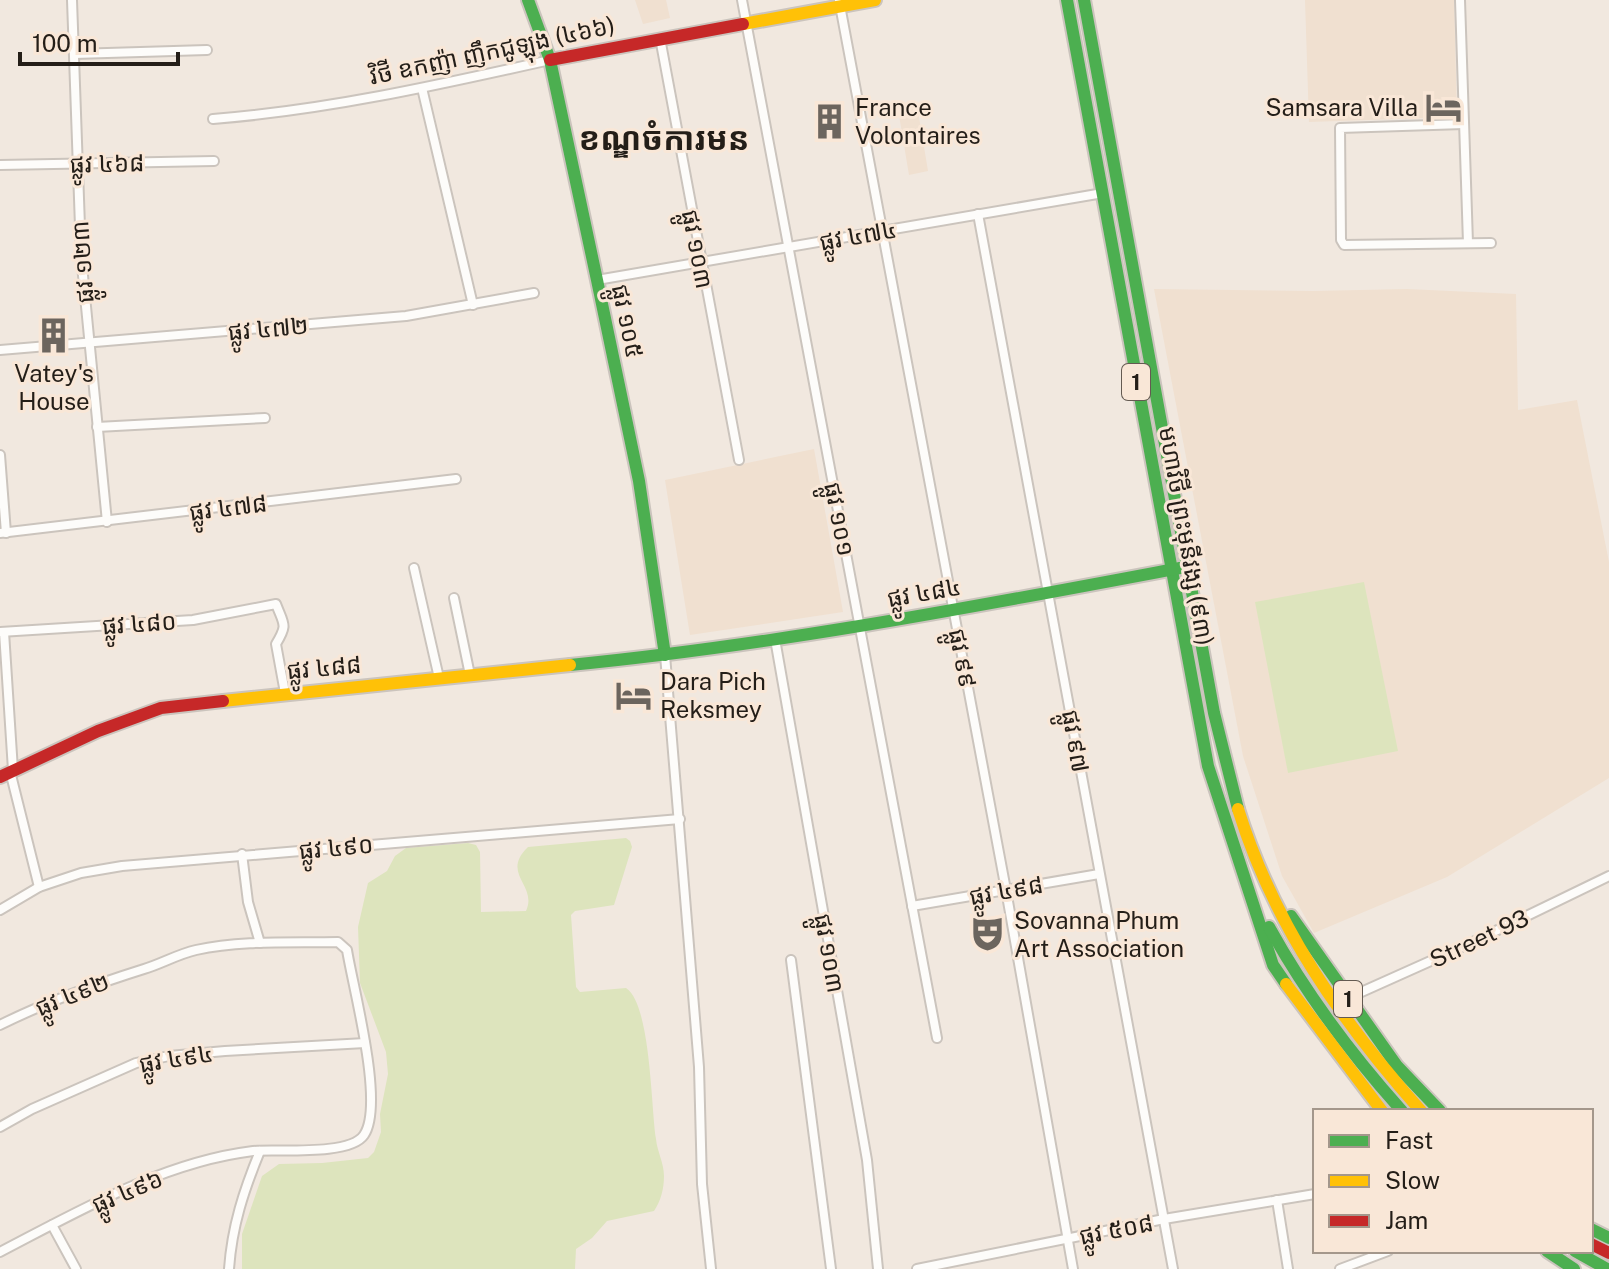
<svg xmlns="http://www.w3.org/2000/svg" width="1609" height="1269" font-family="'Public Sans','Noto Sans Khmer',sans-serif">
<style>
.built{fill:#f0e0d0}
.green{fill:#dde4bd}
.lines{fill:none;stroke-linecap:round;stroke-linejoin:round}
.street-casing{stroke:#cbc4bd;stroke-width:12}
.fast-casing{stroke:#cbc4bd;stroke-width:16}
.slow-casing{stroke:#cbc4bd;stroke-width:16}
.jam-casing{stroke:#cbc4bd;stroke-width:16}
.street{stroke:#fdfcfa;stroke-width:8}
.fast{stroke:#4caf50;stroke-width:12}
.slow{stroke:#ffc107;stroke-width:12}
.jam{stroke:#c62828;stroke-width:12}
.labels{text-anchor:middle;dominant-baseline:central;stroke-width:6;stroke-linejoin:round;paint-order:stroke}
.shield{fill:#f9e7d7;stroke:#645a51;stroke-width:2}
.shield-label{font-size:22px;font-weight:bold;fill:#241e18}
.street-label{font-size:24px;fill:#241e18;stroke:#f9e7d7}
.poi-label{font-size:24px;fill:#241e18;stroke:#f9e7d7;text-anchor:start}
.district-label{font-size:32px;font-weight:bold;fill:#241e18;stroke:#f9e7d7}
</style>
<rect width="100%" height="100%" fill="#f1e8df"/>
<g class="built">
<path d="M 635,0 L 666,0 L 670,18 L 643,24 Z"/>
<path d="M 1305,0 L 1454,0 L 1457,117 L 1309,122 Z"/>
<path d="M 917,105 L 928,171 L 909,175 L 898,109 Z"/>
<path d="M 1154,289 L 1313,291 L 1407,289 L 1516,294 L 1518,410 L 1577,400 L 1609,562 L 1609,778 L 1447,877 L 1314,933 L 1282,876 L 1243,756 Z"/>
<path d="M 814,449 L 843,612 L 690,635 L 665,480 Z"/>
</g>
<g class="green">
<path d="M 1364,582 L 1398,751 L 1288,773 L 1255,602 Z"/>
<path d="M 626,838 L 630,841 L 632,847 L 614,905 L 575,911 L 571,915 L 576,987 L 580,992 L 626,988 C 651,1004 651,1109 656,1139 C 657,1151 664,1163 664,1176 C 664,1188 661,1201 654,1211 L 607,1221 L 592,1238 L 576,1249 L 575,1269 L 242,1269 L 242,1234 L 262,1176 L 279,1164 L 322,1163 L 368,1158 L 374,1152 L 381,1132 L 380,1114 L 388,1074 L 386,1052 L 360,983 L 358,927 L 368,883 L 387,871 L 395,856 L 406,848 L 468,843 L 476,845 L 480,852 L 481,912 L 526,911 C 538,885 500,874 528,847 Z"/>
</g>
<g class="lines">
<defs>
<g id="street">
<path d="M 72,0 L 81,255 L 107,522"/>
<path d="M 742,0 L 937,1038"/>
<path d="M 839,0 L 1006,890 L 1073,1269"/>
<path d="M 1460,0 L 1468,243"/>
<path d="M 660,38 L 739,460"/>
<path d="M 74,54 L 207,50"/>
<path d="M 422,88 L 473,305"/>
<path d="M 213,119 C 327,110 438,85 550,60"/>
<path d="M 1464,124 L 1340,128 L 1341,240 L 1344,245 L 1491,243"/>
<path d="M 0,165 L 214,161"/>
<path d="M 978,214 L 1173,1269"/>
<path d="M 597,280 L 1103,193"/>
<path d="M 0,350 L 406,316 L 534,293"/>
<path d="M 97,427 L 265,418"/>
<path d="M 0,455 L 6,533"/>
<path d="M 0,533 L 456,479"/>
<path d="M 414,568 L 439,678"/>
<path d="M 454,598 L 470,675"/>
<path d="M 0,632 L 193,620 L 276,604 C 284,625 288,624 276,644 L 285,693"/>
<path d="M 4,632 L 13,770"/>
<path d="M 775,639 L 867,1160 L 878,1269"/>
<path d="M 665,655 L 699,1067 L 702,1184 L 711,1269"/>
<path d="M 10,771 L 39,887"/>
<path d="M 242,854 L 248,902 L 260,943"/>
<path d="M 912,906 L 1099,874"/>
<path d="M 0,910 L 39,887 L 81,873 L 122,866 L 680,819"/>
<path d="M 791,960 L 831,1269"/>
<path d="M 1348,998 L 1473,942 L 1609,876"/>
<path d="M 0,1025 C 48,1001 93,985 144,969 C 161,964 178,954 196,950 C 242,940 291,943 338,942 L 347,950 C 353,988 385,1104 364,1135 C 350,1156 277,1149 253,1151 C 163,1162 79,1211 0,1252"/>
<path d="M 0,1127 L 32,1109 L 136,1063 L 169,1056 L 225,1051 L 365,1043"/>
<path d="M 1277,1200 L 1288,1269"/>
<path d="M 52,1225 L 76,1269"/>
<path d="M 229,1269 C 232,1226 244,1190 260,1151"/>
<path d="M 917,1269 L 1164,1219 L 1315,1194"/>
<path d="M 1340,1269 L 1388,1251"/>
</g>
<g id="fast">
<path d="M 528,0 L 550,60 L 597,280 L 639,481 L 665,655"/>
<path d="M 1067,0 L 1208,766 L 1273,965 L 1286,984"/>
<path d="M 1084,0 L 1214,713 L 1238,809"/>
<path d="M 570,665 C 775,645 978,606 1180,568"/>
<path d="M 1291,916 L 1397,1066 L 1440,1111"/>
<path d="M 1269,927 C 1306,994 1351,1054 1402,1111"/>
<path d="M 1591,1229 L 1609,1238"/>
<path d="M 1547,1251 L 1574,1269"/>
<path d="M 1575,1251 L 1607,1269"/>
</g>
<g id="slow">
<path d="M 743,24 L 875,0"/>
<path d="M 223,701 L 570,665"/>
<path d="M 1238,809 C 1274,925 1341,1021 1421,1111"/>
<path d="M 1286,984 L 1382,1111"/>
</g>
<g id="jam">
<path d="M 550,60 L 743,24"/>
<path d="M 0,777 L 98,731 L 161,708 L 223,701"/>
<path d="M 1591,1244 L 1609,1253"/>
</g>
</defs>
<use href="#street" class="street-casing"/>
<use href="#fast" class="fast-casing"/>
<use href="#slow" class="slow-casing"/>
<use href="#jam" class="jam-casing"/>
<use href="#street" class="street"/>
<use href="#fast" class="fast"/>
<use href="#slow" class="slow"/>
<use href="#jam" class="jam"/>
</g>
<defs>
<symbol id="hotel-bare" viewBox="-9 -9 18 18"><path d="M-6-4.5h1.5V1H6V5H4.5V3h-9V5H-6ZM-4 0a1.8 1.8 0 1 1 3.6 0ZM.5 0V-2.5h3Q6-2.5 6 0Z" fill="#6c655e" stroke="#f9e7d7" stroke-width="2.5" paint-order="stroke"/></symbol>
<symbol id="building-bare" viewBox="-9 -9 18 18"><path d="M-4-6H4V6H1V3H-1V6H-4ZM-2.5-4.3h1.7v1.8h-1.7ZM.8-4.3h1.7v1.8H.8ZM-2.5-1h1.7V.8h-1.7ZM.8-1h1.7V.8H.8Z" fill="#6c655e" stroke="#f9e7d7" stroke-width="2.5" paint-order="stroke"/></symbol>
<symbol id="theatre-bare" viewBox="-9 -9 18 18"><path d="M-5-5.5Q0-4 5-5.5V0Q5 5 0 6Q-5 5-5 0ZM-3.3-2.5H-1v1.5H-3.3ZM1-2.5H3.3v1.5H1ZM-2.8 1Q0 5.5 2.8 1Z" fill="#6c655e" stroke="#f9e7d7" stroke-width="2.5" paint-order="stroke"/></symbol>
</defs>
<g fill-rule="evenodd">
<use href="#hotel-bare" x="1418" y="82" width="51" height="51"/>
<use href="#building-bare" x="804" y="96" width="51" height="51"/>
<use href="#building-bare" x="28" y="310" width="51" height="51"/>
<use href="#hotel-bare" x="608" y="670" width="51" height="51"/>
<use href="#theatre-bare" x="962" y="908" width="51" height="51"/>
</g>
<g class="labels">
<g class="shield">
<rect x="1122" y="364" width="28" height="36" rx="6"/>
<rect x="1334" y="981" width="28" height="36" rx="6"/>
</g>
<g class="shield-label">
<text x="1136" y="382">1</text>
<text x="1348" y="999">1</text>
</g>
<g class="street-label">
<text transform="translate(492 50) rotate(-12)">វិថី ឧកញ៉ា ញឹកជូឡុង (៤៦៦)</text>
<text transform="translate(107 163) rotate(-1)">ផ្លូវ ៤៦៨</text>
<text transform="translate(858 235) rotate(-10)">ផ្លូវ ៤៧៤</text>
<text transform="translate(698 249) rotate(79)">ផ្លូវ ១០៣</text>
<text transform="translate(82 262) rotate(-94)">ផ្លូវ ១២៣</text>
<text transform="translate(628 321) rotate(78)">ផ្លូវ ១០៥</text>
<text transform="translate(268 328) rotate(-5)">ផ្លូវ ៤៧២</text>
<text transform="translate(228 507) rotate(-7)">ផ្លូវ ៤៧៨</text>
<text transform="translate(840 519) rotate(79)">ផ្លូវ ១០១</text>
<text transform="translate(1187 536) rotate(80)">មហាវិថី ព្រះមុនីវង្ស (៩៣)</text>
<text transform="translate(924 592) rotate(-10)">ផ្លូវ ៤៨៤</text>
<text transform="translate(139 623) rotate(-4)">ផ្លូវ ៤៨០</text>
<text transform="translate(963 658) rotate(79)">ផ្លូវ ៩៩</text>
<text transform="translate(324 667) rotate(-5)">ផ្លូវ ៤៨៨</text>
<text transform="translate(1076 741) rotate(80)">ផ្លូវ ៩៧</text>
<text transform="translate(336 847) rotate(-5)">ផ្លូវ ៤៩០</text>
<text transform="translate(1006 890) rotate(-10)">ផ្លូវ ៤៩៨</text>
<text transform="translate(1479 938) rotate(-25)">Street 93</text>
<text transform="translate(830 953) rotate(80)">ផ្លូវ ១០៣</text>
<text transform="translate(72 994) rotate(-22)">ផ្លូវ ៤៩២</text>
<text transform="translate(176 1058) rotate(-9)">ផ្លូវ ៤៩៤</text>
<text transform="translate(127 1191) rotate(-23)">ផ្លូវ ៤៩៦</text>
<text transform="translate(1116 1229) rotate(-11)">ផ្លូវ ៥០៨</text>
</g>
<g class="poi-label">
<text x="855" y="107">France<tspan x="855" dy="28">Volontaires</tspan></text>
<text x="1418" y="107" text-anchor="end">Samsara Villa</text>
<text x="54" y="373" text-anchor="middle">Vatey's<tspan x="54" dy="28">House</tspan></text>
<text x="660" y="681">Dara Pich<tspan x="660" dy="28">Reksmey</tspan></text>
<text x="1014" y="920">Sovanna Phum<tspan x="1014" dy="28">Art Association</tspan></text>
</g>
<g class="district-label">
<text x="664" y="138">ខណ្ឌចំការមន</text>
</g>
</g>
<rect x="1313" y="1109" width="280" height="144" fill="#f9e7d7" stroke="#a4978b" stroke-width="2"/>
<rect x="1329" y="1135" width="40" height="12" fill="#4caf50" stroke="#a4978b" stroke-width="2"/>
<text x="1385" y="1149" font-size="24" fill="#241e18">Fast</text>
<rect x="1329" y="1175" width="40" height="12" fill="#ffc107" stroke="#a4978b" stroke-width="2"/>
<text x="1385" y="1189" font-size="24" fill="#241e18">Slow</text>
<rect x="1329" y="1215" width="40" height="12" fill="#c62828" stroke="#a4978b" stroke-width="2"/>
<text x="1385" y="1229" font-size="24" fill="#241e18">Jam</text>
<path d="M20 52v12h158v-12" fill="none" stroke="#241e18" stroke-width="4"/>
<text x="32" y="52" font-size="24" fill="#241e18" stroke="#f9e7d7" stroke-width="6" paint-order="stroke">100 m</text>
</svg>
